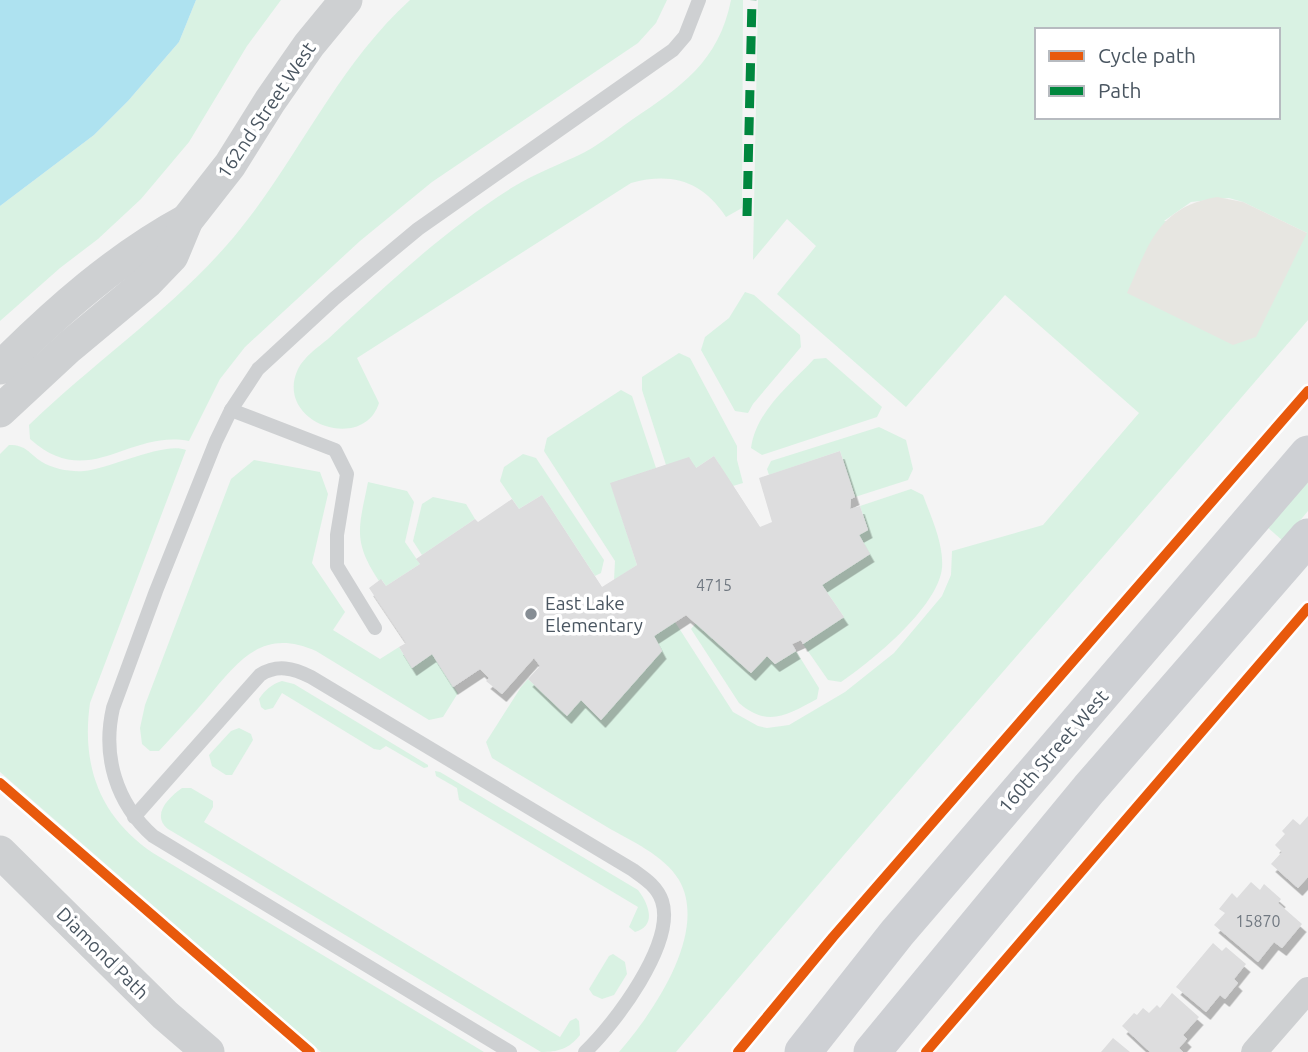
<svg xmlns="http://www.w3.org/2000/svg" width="1308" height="1052" font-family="Ubuntu,sans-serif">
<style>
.green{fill:#d9f2e3;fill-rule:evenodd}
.sand{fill:#e7e6e1}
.water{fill:#aee2f0}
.building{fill:#ddddde;filter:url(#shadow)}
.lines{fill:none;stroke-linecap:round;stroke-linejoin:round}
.service{stroke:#ced0d2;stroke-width:14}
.minor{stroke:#ced0d2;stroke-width:26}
.tertiary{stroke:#ced0d2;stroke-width:33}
.secondary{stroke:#ced0d4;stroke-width:37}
.quiet{stroke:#00873e;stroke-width:9;stroke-dasharray:18 9;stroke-linecap:butt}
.cycleway-casing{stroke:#fff;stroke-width:15}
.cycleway{stroke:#e8590c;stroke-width:10}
.poi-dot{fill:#868d94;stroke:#fff;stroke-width:2.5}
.labels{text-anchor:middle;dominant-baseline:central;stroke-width:7;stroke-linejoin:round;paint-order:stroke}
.number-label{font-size:16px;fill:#707881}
.street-label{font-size:19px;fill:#4a5661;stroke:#fff}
.poi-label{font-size:19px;fill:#4a5661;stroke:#fff;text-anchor:start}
</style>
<defs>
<filter id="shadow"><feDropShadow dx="4.5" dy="8" stdDeviation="0" flood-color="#0004"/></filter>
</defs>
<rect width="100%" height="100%" fill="#f4f4f4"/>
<g class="green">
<path d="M 196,0 L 281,0 L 247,46 L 189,142 L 141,199 L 98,239 L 60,268 L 0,321 L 0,206 L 94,135 L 128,101 L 179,42 Z"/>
<path d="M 410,0 L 667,0 L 656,23 L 638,43 L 432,182 L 360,241 L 245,347 L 220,379 L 189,441 C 128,429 89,492 30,439 L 29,425 C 93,363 167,313 226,246 C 294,169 333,70 410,0 Z"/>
<path d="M 731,0 L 743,0 L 742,208 L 726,217 C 702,181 672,172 631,183 L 357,358 L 379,403 C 363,454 273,422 298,369 C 304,357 318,347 328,339 C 347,321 367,303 387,285 C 426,250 468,215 513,187 C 536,173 561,164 585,152 C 602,143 617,130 633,119 C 681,87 719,61 731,0 Z"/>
<path d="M 758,0 L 1308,0 L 1308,320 C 1098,565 884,805 676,1052 L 619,1052 C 653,1013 709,932 679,880 C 664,855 631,841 607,827 C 569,804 530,781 492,758 L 486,742 L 521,687 L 528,679 L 567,715 L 581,700 L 601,720 L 662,651 L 654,636 L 675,622 L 733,712 L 758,726 L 767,728 L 789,725 L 845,692 L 894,653 L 942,596 L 951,575 L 952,551 L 1043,525 L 1139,413 L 1005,295 L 906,407 L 777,294 L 816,246 L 787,219 L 753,260 ZM 1037,30 L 1278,30 L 1278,117 L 1037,117 ZM 1229,198 L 1243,202 L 1307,233 L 1164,221 L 1191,202 Z"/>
<path d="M 745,292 L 754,295 L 800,335 L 801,347 L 753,404 L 748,413 L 735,411 L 701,350 L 705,337 L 729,318 Z"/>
<path d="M 679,353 L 690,358 L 737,446 L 737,460 L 743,483 L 733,486 L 714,456 L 696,468 L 666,465 L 642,390 L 642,377 Z"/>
<path d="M 826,358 L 882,407 L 877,417 L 762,455 L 751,448 C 756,411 790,385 814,359 Z"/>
<path d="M 621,390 L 632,396 L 656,468 L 611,484 L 637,565 L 614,580 L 615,561 L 544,451 L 547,438 Z"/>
<path d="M 879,427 L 906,440 L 913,469 L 908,480 L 855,497 L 840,451 L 769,475 L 767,469 L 771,461 Z"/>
<path d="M 9,445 C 27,445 28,453 42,462 C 54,469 70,472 84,471 C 109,469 165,441 186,450 L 90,703 C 81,766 100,817 153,853 L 484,1052 L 321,1052 L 0,772 L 0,454 Z"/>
<path d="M 523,454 L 536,458 L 604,560 L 601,573 L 595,576 L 542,495 L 519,509 L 500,481 L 504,467 Z"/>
<path d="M 254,460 L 320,472 L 328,494 L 312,563 L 345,612 L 333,630 L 380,659 L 399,647 L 412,668 L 432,654 L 458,693 L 443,717 L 429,720 L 316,651 C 262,627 239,661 207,698 C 192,716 175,733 159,751 L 150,751 L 142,744 L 140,728 L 145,705 L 231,479 Z"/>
<path d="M 1308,478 L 1308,511 L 1283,541 L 1266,526 Z"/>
<path d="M 368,482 L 407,491 L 414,502 L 405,542 L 420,564 L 386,586 L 382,580 L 379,581 C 352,540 359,528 368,482 Z"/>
<path d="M 911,489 L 923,495 C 931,517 944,544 942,568 C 938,607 872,661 841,682 L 828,680 L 803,644 L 844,617 L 822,585 L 870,554 L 859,535 L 868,530 L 860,506 Z"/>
<path d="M 433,497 L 466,504 L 475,519 L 422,555 L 413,541 L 422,504 Z"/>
<path d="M 696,623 L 751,673 L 767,656 L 775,664 L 796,651 L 819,688 L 817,699 C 787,715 768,728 739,703 L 691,629 Z"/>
<path d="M 282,681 L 294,684 L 428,765 L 428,767 L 424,768 L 386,746 L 380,750 L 374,749 L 282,693 L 273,708 L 265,710 L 261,707 L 259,699 C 265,690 272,684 282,681 Z"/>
<path d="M 239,728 L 251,734 L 253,740 L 232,775 L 226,775 L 212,766 L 209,755 L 231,731 Z"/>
<path d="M 435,771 L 440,772 L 638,890 C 649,904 657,926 635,932 L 629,927 L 638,907 L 459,800 L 457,788 L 436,776 Z"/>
<path d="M 182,788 L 191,788 L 213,801 L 213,807 L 204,822 L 560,1037 L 570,1021 L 576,1018 L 579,1021 L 580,1035 C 569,1049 558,1052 541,1052 L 168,829 C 151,815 168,798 182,788 Z"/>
<path d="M 613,954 L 625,962 L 627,974 L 614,995 L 602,999 L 593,995 L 589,989 L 609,956 Z"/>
</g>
<path class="sand" d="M 1217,197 L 1243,202 L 1307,233 L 1256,337 L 1233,345 L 1127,293 C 1149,244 1158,207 1217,197 Z"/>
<path class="water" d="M 0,0 L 196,0 L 179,42 L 128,101 L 94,135 L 0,206 Z"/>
<g class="building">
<path d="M 840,451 L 855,497 L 851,499 L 850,509 L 860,506 L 868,530 L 859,535 L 870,554 L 822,585 L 844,617 L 803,644 L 801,640 L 792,644 L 796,651 L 775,664 L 767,656 L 751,673 L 686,615 L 654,636 L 662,651 L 601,720 L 581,700 L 567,716 L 550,700 L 528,679 L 540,666 L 534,658 L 502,694 L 486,681 L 489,678 L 480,669 L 453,687 L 432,654 L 412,668 L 399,647 L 406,643 L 369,588 L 381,579 L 386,586 L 420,564 L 416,559 L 475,519 L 478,522 L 512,499 L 519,509 L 542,495 L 602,587 L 637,565 L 610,483 L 689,457 L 696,468 L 714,456 L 760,527 L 772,522 L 759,478 Z"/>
<path d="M 1308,816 L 1308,877 L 1298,888 L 1271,864 L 1282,852 L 1275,845 L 1285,834 L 1282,831 L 1293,819 L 1300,825 Z"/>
<path d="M 1251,882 L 1260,890 L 1264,884 L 1281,899 L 1278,903 L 1302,924 L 1282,948 L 1274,942 L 1258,962 L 1214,925 L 1225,913 L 1219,909 L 1232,893 L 1237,898 Z"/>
<path d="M 1213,943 L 1222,951 L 1226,947 L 1246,964 L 1234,979 L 1238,983 L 1225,999 L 1220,995 L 1206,1012 L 1176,987 Z"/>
<path d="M 1172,993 L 1199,1017 L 1183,1035 L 1187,1039 L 1179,1048 L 1183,1052 L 1150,1052 L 1122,1026 L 1134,1013 L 1137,1015 L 1143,1008 L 1149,1013 L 1157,1005 L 1160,1008 Z"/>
<path d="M 1113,1038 L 1130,1052 L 1101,1052 Z"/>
</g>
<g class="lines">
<g class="service">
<path d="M 231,410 L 335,450 L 347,474 L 337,535 L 337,566 L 375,628"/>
<path d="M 134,817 L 260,675 C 277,664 293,668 311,677 L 633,870 C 644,878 657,886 662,901 C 676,943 614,1025 585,1052"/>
<path d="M 510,1052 L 153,836 C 116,803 102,756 113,708 L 156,591 L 216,441 L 231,410 L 258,369 L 335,298 L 418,229 L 673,50 L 685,36 L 699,0"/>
</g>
<path class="minor" d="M 1254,1052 L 1308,990"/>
<g class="tertiary">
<path d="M 0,368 C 56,312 118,257 187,220"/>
<path d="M 0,411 L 69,347 L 147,282 L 172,256 L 187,220 L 230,165 L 270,101 L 309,45 L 346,0"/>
<path d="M 0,852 L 165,1015 L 208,1052"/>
</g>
<g class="secondary">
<path d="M 803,1052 L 897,933 L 1308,454"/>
<path d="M 872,1052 L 1089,789 L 1308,537"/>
</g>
<path class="quiet" d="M 747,216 L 752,0"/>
<defs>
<g id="cycleway">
<path d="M 0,783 L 310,1052"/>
<path d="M 738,1052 L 833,937 L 1308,391"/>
<path d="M 926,1052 L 1308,608"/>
</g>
</defs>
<use href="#cycleway" class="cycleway-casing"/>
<use href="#cycleway" class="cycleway"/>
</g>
<circle class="poi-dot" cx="531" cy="614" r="7"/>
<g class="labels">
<g class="number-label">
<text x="714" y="585">4715</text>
<text x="1258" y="921">15870</text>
</g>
<g class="street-label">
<text transform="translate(266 110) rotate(-56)">162nd Street West</text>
<text transform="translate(1053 751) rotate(-49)">160th Street West</text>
<text transform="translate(103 953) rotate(45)">Diamond Path</text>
</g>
<g class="poi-label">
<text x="545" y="603">East Lake<tspan x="545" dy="22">Elementary</tspan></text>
</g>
</g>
<rect x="1035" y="28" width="245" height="91" fill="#ffffff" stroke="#b7bbc0" stroke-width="2"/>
<rect x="1049" y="51" width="35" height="10" fill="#e8590c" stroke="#b7bbc0" stroke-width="2"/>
<text x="1098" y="63" font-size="21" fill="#4a5661">Cycle path</text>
<rect x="1049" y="86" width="35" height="10" fill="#00873e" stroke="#b7bbc0" stroke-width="2"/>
<text x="1098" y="98" font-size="21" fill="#4a5661">Path</text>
</svg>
